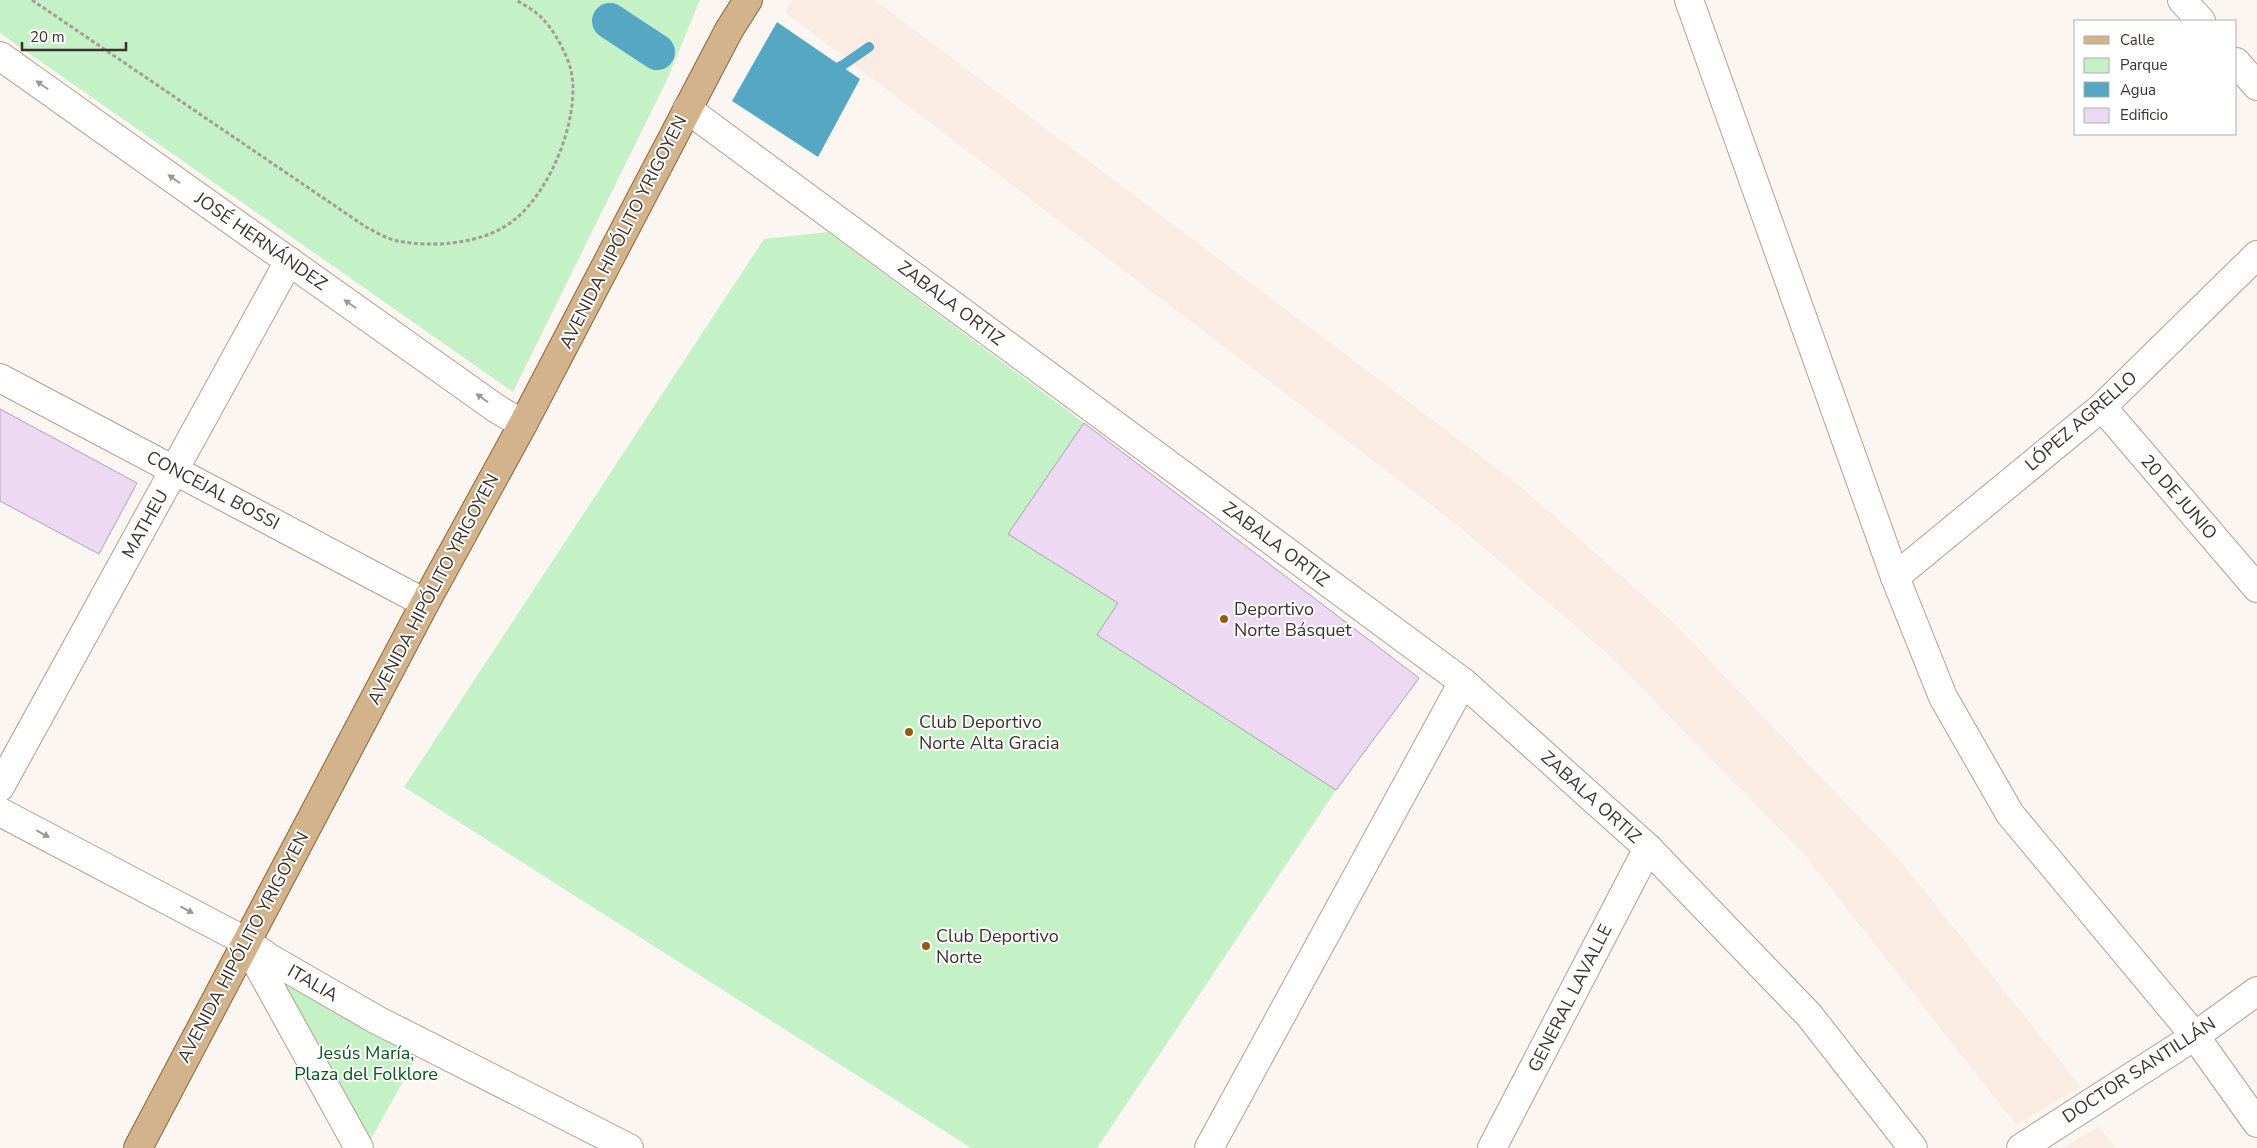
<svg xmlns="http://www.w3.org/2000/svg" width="2257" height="1148" font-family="'Nunito Sans',sans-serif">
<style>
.built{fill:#fbece3}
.green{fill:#c5f1c6}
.water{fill:#55a7c4}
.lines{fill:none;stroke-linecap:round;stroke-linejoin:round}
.stream{stroke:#55a7c4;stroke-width:10}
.canal{stroke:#55a7c4;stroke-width:36}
.building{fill:#edd9f3;stroke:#b19fb7}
.minor-casing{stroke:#b89d8d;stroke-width:30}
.major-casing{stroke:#8b6436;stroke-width:30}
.path{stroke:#a59c97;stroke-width:3;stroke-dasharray:4 2.5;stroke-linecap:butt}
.minor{stroke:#fff;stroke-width:28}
.major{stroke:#d3b38b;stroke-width:28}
.oneway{fill:#9e9894}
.poi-dot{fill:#925c11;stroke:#fff;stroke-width:2}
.labels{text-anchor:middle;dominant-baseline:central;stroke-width:4;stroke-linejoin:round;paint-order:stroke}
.street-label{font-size:18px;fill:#3c312a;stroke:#fff}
.poi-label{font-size:18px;fill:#3c312a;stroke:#fff;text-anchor:start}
.park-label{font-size:18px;fill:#035616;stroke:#fff}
</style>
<rect width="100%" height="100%" fill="#fcf6f2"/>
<g class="built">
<path d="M 792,0 L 875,0 L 1519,485 L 1673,622 L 1898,858 L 2081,1087 L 2016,1125 L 1804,854 L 1608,654 L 1456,524 L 785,12 Z"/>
<path d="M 2099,1126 L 2115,1148 L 2063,1148 Z"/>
</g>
<g class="green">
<path d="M 0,0 L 700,0 L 666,82 L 513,392 L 0,33 Z"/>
<path d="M 828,232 L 1084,423 L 1419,678 L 1336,790 L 1097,1148 L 971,1148 L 404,787 L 764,239 Z"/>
<path d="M 271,959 L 424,1044 L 366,1148 Z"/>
</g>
<path class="water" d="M 777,22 L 860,79 L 818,157 L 732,101 Z"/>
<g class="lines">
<path class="stream" d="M 831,71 L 843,65 L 869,47"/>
<path class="canal" d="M 610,21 L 657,52"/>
</g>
<g class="building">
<path d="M 0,409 L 137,483 L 99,554 L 0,501 Z"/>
<path d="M 1084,423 L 1419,678 L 1336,790 L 1097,635 L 1118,603 L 1008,534 Z"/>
</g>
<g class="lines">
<defs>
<g id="minor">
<path d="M 1689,0 L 1895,577 L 1943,697 L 2010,814 L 2195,1036 L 2257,1123"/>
<path d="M 2182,0 L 2201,21"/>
<path d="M 0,56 L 497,409 L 523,424"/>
<path d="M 2236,62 L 2257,86"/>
<path d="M 687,109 L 1463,682 L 1648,848 L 1809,1015 L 1913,1148"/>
<path d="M 0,378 L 425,603"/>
<path d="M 2102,407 L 2257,588"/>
<path d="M 1895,577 L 2102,407 L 2257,255"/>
<path d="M 0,787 L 289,261"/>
<path d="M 0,812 L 245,941 L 271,959 L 377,1020 L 629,1148"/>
<path d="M 248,947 L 359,1148"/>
<path d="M 1209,1148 L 1463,682"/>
<path d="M 1492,1148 L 1648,848"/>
<path d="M 2021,1148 L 2195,1036 L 2257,991"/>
</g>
<path id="major" d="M 138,1148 L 425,603 L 523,424 L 729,30 L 748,0"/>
</defs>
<use href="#minor" class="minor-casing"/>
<use href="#major" class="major-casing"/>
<path class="path" d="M 32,0 L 366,227 C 376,232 387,239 398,241 C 433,248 485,244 514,220 C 551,191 581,116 571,70 C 566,52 554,30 541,17 C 534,10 524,5 516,0"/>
<use href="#minor" class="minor"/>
<use href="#major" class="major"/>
</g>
<defs><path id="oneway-solid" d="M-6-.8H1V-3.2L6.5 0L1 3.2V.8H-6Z" transform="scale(1.25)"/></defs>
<g class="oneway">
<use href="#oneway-solid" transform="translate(42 85) rotate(-145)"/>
<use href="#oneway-solid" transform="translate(174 179) rotate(-145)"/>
<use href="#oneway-solid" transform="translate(350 304) rotate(-145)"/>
<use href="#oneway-solid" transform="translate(482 398) rotate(-145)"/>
<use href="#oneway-solid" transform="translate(43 834) rotate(28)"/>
<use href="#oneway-solid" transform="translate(187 910) rotate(28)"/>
</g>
<g class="poi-dot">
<circle cx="1224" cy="619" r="5"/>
<circle cx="909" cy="732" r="5"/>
<circle cx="926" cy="946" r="5"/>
</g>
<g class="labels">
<g class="street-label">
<text transform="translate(623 232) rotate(-63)">AVENIDA HIPÓLITO YRIGOYEN</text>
<text transform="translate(261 241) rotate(35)">JOSÉ HERNÁNDEZ</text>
<text transform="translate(951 303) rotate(37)">ZABALA ORTIZ</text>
<text transform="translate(2081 421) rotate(-41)">LÓPEZ AGRELLO</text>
<text transform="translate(213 490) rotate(28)">CONCEJAL BOSSI</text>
<text transform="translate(2179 497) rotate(49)">20 DE JUNIO</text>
<text transform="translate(145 524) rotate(-61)">MATHEU</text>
<text transform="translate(1276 544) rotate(37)">ZABALA ORTIZ</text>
<text transform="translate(433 589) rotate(-62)">AVENIDA HIPÓLITO YRIGOYEN</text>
<text transform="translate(1591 797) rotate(42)">ZABALA ORTIZ</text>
<text transform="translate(243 947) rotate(-62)">AVENIDA HIPÓLITO YRIGOYEN</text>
<text transform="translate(313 983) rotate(30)">ITALIA</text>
<text transform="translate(1570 998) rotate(-63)">GENERAL LAVALLE</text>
<text transform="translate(2139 1070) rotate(-33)">DOCTOR SANTILLÁN</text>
</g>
<g class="poi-label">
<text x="1234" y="609">Deportivo<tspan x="1234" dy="21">Norte Básquet</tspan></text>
<text x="919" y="722">Club Deportivo<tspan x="919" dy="21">Norte Alta Gracia</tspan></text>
<text x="936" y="936">Club Deportivo<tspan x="936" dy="21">Norte</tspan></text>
</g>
<g class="park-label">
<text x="366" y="1053">Jesús María,<tspan x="366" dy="21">Plaza del Folklore</tspan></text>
</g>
</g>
<rect x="2074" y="20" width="162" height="115" fill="#ffffff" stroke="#b1adaa"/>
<rect x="2084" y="36" width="25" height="8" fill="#d3b38b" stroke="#b1adaa"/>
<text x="2120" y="45" font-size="15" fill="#3c312a">Calle</text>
<rect x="2084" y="58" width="25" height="15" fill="#c5f1c6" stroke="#b1adaa"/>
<text x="2120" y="70" font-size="15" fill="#3c312a">Parque</text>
<rect x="2084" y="82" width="25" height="15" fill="#55a7c4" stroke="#b1adaa"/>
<text x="2120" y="95" font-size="15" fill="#3c312a">Agua</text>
<rect x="2084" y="108" width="25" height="15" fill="#edd9f3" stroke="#b1adaa"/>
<text x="2120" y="120" font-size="15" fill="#3c312a">Edificio</text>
<path d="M22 42v8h104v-8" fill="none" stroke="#3c312a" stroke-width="2.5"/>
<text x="30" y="42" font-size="15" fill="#3c312a" stroke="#ffffff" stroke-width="4" paint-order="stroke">20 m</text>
</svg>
